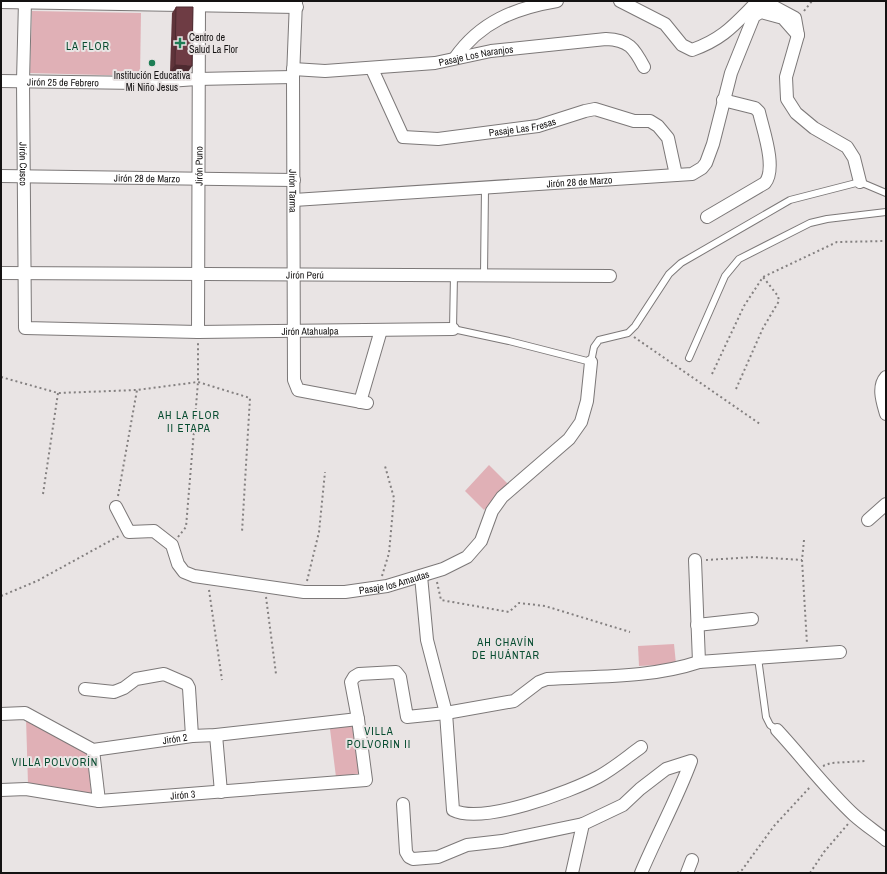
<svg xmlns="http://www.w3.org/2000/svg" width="887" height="874" font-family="'Archivo Narrow',sans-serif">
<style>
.green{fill:#e0b0b6}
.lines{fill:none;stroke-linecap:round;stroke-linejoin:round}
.lane-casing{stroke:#7c7878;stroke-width:8}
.street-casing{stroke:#7c7878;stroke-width:14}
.path{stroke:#848080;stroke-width:2;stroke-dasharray:2 3;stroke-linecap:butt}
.lane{stroke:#fff;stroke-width:6}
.street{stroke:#fff;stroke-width:12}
.wall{fill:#5f343a}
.shaded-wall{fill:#4d2a30}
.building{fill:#6e3c44;stroke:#4d2a30}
.poi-dot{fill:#1d7d54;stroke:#e9e4e4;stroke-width:1.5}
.labels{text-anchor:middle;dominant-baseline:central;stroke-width:4;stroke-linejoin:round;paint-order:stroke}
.poi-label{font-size:10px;fill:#141212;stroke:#e9e4e4;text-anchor:start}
.street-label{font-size:10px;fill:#141212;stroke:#e9e4e4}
.neighbourhood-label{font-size:11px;letter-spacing:1px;fill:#074c30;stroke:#e9e4e4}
</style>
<rect width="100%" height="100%" fill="#e9e4e4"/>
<g class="green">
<path d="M 32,11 L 141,13 L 140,76 L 30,73 Z"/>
<path d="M 489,465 L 508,484 L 484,510 L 465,491 Z"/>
<path d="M 674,644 L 676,664 L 639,666 L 638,646 Z"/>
<path d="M 26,718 L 88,753 L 91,794 L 28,784 Z"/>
<path d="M 352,725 L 359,774 L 336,777 L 330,729 Z"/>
</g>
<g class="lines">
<defs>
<g id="lane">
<path d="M 454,275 L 453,329 L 509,341 L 591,362 L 594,347 L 599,340 L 628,333 L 635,326 L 669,274 L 681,263 L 790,200 L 860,182 L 886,193"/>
<path d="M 484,275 L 485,188"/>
<path d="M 689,358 L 725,276 L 739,259 L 810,223 L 827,219 L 886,212"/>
<path d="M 758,658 L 766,717 L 770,725 L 777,730"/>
</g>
<g id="street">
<path id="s1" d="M 25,1 L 23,81 L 25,328 L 198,332 L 453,329"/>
<path id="s2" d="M 296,1 L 293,77 L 294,380 L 298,390 L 367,403"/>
<path d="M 620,1 L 665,24 L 682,45 L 692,50 C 723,39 734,25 756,3 L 761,2 L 767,3 L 795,18 L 798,35 L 786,77 L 787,99 L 796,113 L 814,128 L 847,147 L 854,158 L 860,182"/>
<path d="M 1,2 L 297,7"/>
<path d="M 455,58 C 480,22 515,8 557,1"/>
<path id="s3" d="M 293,69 L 325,71 L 435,63 L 491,51 L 606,39 C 629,40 634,48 644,67"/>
<path id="s4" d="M 372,69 L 403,137 L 438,139 L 538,126 L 585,111 L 595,109 L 634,121 L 650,121 L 658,126 L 668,138 L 676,175"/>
<path id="s5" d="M 1,81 L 139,83 L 197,79 L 293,77"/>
<path id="s6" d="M 1,176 L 294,180"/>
<path id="s7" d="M 294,200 L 692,174 L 702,168 L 706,163 L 713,144 L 731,73 L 754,16 L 761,12 L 783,18 L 798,35"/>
<path d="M 707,217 L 765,183 C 777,168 763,130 759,112 L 755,108 L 723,100"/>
<path id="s8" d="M 1,273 L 610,276"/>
<path id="s9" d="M 198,332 L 199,1"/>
<path d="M 886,377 C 877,387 883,403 886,414"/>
<path d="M 360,402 L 381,330"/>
<path id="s10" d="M 116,507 L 129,532 L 154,531 L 172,545 L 178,564 L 184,572 L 194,576 L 304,592 L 345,592 L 387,586 L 443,569 L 467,557 L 481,541 L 492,511 L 502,497 L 569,439 L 581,422 L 587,401 L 591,362"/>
<path d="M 868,520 L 886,504"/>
<path d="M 695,560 L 699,662"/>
<path d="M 421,576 L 427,640 L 446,713 L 453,810 C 482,825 570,792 598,777 C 613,769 627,757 641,747"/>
<path d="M 697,625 L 752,619"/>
<path d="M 85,689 L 114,692 L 124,688 L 136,679 L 164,674 L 187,684 L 189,688 L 192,736"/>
<path id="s11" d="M 1,714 L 25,713 L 93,750 L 192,736 L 216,735 L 358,719"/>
<path d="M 777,730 C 803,758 826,789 854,815 C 864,824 876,832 886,840"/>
<path d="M 216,735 L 221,792"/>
<path d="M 93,750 L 99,801"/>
<path id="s12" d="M 1,790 L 26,789 L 99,801 L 366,780 L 358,719 L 351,682 L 354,677 L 359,674 L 396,672 L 400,677 L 407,717 L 446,713 L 514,701 L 539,682 L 547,679 C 597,676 651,678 699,662 L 840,652"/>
<path d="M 403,804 L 406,852 L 409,857 L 413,859 L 438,857 L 467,845 L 502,841 L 583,824"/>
<path d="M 572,873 L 583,824 L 623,805 L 640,789 L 666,769 L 691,761 C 677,799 657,835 641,873"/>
<path d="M 687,873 L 692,860"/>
</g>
</defs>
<use href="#lane" class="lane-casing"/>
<use href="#street" class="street-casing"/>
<g class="path">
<path d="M 804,11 L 812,1"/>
<path d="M 634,337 L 760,424"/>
<path d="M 712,374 L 744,306 L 763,277 L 837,242 L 886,241"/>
<path d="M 1,377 L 58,393 L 137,390 L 198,382 L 250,398 L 242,532"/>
<path d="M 736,389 L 763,328 L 779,301 L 778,296 L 763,277"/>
<path d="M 43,494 L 58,393"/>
<path d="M 118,496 L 137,390"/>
<path d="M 178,537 L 186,527 L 198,382 L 198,343"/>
<path d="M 804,540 L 802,560 L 807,644"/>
<path d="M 706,560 L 754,557 L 802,560"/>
<path d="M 382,576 L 389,553 L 394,498 L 385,466"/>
<path d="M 307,581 L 319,532 L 325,472"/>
<path d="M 437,582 L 441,600 L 509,612 L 519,603 L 545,606 L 630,632"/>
<path d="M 209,590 L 222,680"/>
<path d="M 1,596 L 37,581 L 119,536"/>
<path d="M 266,597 L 276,674"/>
<path d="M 823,766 L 831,763 L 865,761"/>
<path d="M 737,873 L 742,870 L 774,826 L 811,786"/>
<path d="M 810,873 L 824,852 L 848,824"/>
</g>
<use href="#lane" class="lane"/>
<use href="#street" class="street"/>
</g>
<path class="wall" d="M 176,7 L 188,72 L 170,72 L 172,13 Z"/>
<path class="shaded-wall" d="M 175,65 L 192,66 L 188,72 L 170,72 Z"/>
<path class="building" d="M 176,7 L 193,7 L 192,66 L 175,65 Z"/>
<g class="poi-dot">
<path d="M178 37h4v4h4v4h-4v4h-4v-4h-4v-4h4z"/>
<circle cx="152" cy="63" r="4"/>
</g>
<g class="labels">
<g class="poi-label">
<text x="189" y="37">Centro de<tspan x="189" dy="12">Salud La Flor</tspan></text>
<text x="152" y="75" text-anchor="middle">Institución Educativa<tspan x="152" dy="12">Mi Niño Jesus</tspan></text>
</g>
<g class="street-label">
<text stroke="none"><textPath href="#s3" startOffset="184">Pasaje Los Naranjos</textPath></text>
<text stroke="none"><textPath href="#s5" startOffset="62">Jirón 25 de Febrero</textPath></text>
<text stroke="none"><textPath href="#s4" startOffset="195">Pasaje Las Fresas</textPath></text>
<text stroke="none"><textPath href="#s1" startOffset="163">Jirón Cusco</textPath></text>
<text stroke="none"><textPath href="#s9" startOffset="166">Jirón Puno</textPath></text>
<text stroke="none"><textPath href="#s6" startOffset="146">Jirón 28 de Marzo</textPath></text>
<text stroke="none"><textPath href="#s7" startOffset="286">Jirón 28 de Marzo</textPath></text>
<text stroke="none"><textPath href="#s2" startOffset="190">Jirón Tarma</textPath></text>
<text stroke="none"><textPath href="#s8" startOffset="304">Jirón Perú</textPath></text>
<text stroke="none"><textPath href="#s1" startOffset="612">Jirón Atahualpa</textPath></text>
<text stroke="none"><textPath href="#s10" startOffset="319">Pasaje los Amautas</textPath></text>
<text stroke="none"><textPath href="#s11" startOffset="184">Jirón 2</textPath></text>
<text stroke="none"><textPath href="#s12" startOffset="183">Jirón 3</textPath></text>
</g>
<g class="neighbourhood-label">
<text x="88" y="46">LA FLOR</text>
<text x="189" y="415">AH LA FLOR<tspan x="189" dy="13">II ETAPA</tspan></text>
<text x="506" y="642">AH CHAVÍN<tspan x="506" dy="13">DE HUÁNTAR</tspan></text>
<text x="379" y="731">VILLA<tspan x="379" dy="13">POLVORIN II</tspan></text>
<text x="55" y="762">VILLA POLVORÍN</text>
</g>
</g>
<rect width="887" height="874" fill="none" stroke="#141212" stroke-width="4"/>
</svg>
